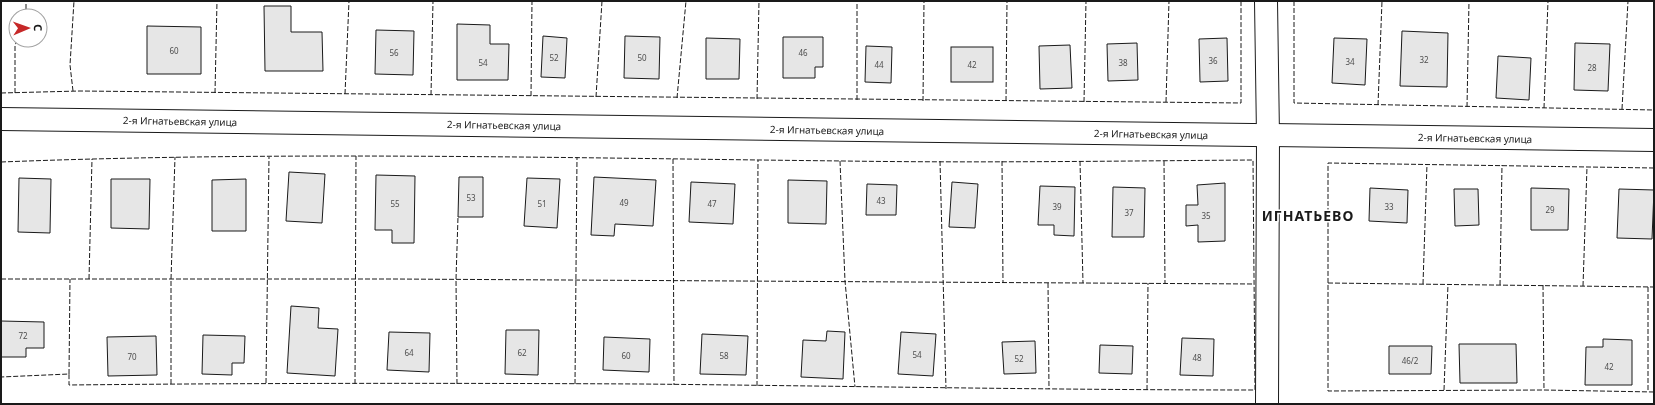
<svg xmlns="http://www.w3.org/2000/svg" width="1655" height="405" font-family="'Noto Sans',sans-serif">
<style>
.building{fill:#e6e6e6;stroke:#1a1a1a}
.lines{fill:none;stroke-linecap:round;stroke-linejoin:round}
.minor-casing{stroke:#1a1a1a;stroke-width:24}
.minor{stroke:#fff;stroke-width:22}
.fence{stroke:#1a1a1a;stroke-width:1;stroke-dasharray:5 2;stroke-linecap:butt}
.labels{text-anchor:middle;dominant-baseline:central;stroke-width:3;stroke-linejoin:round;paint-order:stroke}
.number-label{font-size:8px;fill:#4d4d4d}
.street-label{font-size:10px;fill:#1a1a1a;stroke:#fff}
.district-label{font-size:14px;font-weight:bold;letter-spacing:1px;fill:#1a1a1a;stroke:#fff}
</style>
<rect width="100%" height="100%" fill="#fff"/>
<g class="building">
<path d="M 264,6 L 291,6 L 291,32 L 322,32 L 323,71 L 265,71 Z"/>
<path d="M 457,24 L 490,25 L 490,44 L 509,44 L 508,80 L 457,80 Z"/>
<path d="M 147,26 L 201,27 L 201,74 L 147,74 Z"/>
<path d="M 376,30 L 414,31 L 413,75 L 375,74 Z"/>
<path d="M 1402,31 L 1448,33 L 1447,87 L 1400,86 Z"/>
<path d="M 543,36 L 567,38 L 565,78 L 541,77 Z"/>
<path d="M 625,36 L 660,37 L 659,79 L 624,78 Z"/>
<path d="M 783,37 L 823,37 L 823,67 L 815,67 L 815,78 L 783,78 Z"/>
<path d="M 706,38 L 740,39 L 739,79 L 706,79 Z"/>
<path d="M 1227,38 L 1228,81 L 1200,82 L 1199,39 Z"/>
<path d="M 1334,38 L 1367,39 L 1365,85 L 1332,83 Z"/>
<path d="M 1137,43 L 1138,80 L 1108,81 L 1107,44 Z"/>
<path d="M 1575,43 L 1610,44 L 1608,91 L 1574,90 Z"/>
<path d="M 1070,45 L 1072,88 L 1040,89 L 1039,46 Z"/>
<path d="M 866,46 L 892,47 L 891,83 L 865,82 Z"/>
<rect x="951" y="47" width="42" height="35"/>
<path d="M 1498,56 L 1531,58 L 1529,100 L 1496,98 Z"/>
<path d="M 289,172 L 325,174 L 322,223 L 286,221 Z"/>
<path d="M 376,175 L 415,176 L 414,243 L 392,243 L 392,230 L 375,230 Z"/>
<path d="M 459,177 L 483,177 L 483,217 L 458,217 Z"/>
<path d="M 594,177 L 656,180 L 653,226 L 615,224 L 614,236 L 591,235 Z"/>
<path d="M 19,178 L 51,179 L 50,233 L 18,232 Z"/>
<path d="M 527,178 L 560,179 L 557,228 L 524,226 Z"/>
<path d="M 111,179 L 150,179 L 149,229 L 111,228 Z"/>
<path d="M 246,179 L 246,231 L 212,231 L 212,180 Z"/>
<path d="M 788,180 L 827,181 L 826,224 L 788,223 Z"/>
<path d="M 691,182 L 735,184 L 733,224 L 689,222 Z"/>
<path d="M 952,182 L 978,184 L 975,228 L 949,227 Z"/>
<path d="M 1225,183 L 1225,241 L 1198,242 L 1198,225 L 1186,226 L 1186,205 L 1198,205 L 1197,185 Z"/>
<path d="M 867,184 L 897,185 L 896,215 L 866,215 Z"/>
<path d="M 1040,186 L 1075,187 L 1074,236 L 1054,235 L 1054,225 L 1038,225 Z"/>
<path d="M 1113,187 L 1145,188 L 1144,237 L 1112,237 Z"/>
<path d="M 1370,188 L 1408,190 L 1407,223 L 1369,221 Z"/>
<path d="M 1531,188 L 1569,189 L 1568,230 L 1531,230 Z"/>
<path d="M 1454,189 L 1478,189 L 1479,225 L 1455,226 Z"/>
<path d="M 1619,189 L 1654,190 L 1652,239 L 1617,238 Z"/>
<path d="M 291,306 L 319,308 L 318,328 L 338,329 L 335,376 L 287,373 Z"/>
<path d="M 1,321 L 44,322 L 44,348 L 26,348 L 26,357 L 1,357 Z"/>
<path d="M 506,330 L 539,330 L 538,375 L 505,374 Z"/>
<path d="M 827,331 L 845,332 L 843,379 L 801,377 L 803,340 L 826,341 Z"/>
<path d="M 389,332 L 430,333 L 429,372 L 387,370 Z"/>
<path d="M 901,332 L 936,334 L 933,376 L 898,374 Z"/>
<path d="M 702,334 L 748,336 L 746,375 L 700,374 Z"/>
<path d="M 203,335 L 245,336 L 244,363 L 232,363 L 232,375 L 202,374 Z"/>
<path d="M 156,336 L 157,375 L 108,376 L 107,337 Z"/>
<path d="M 604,337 L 650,339 L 649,372 L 603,370 Z"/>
<path d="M 1182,338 L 1214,339 L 1213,376 L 1180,375 Z"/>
<path d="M 1603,339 L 1632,340 L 1632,385 L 1585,385 L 1586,347 L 1603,347 Z"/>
<path d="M 1035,341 L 1036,373 L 1004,374 L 1002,342 Z"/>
<path d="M 1459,344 L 1516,344 L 1517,383 L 1460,383 Z"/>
<path d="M 1100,345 L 1133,346 L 1132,374 L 1099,373 Z"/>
<path d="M 1389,346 L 1432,346 L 1431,374 L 1389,374 Z"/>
</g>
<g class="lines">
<defs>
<g id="minor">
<path d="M 1266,1 L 1268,136 L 1267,404"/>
<path d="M 1,119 L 1654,140"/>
</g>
</defs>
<use href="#minor" class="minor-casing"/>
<use href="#minor" class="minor"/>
<g class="fence">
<path d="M 1294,1 L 1294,103 L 1654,110"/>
<path d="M 26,16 L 26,1"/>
<path d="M 73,91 L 70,65 L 74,1"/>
<path d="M 1,93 L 80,91 L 1241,103 L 1241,1"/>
<path d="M 15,93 L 15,46 L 17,40"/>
<path d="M 215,93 L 217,1"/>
<path d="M 345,94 L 349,1"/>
<path d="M 431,95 L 433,1"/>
<path d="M 531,96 L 532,1"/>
<path d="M 596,97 L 602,1"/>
<path d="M 677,98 L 686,1"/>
<path d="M 757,99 L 759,1"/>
<path d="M 857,100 L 857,1"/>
<path d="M 923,101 L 924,1"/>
<path d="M 1006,101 L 1007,1"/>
<path d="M 1084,102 L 1086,1"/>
<path d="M 1166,102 L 1169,1"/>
<path d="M 1378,105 L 1382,1"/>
<path d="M 1467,107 L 1469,1"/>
<path d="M 1544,108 L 1548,1"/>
<path d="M 1622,109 L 1628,1"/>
<path d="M 673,159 L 674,385"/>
<path d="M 840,161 L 845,281 L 855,387"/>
<path d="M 940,161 L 946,389"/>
<path d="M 1002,161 L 1003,283"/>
<path d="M 1080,161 L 1083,283"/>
<path d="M 1164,161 L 1165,284"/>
<path d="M 1,162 C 282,151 563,158 844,161 C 980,163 1116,161 1253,160 L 1255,390 C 1051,390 846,386 641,384 C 450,383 259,383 69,385 L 69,374 L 1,377"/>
<path d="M 1654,168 L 1328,163 L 1328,391 L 1544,390 L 1654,392"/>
<path d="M 1,279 L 393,279 L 1254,284"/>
<path d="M 89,279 L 92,159"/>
<path d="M 1048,283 L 1049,389"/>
<path d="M 1328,283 L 1654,287"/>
<path d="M 1423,284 L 1427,164"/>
<path d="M 1500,285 L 1502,165"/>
<path d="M 1543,285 L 1544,390"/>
<path d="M 1583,286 L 1587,167"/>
<path d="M 1648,287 L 1648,392"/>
<path d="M 69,374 L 70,279"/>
<path d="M 266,383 L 269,157"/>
<path d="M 171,384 L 171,279 L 175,157"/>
<path d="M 355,384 L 356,156"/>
<path d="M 457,384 L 456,279 L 458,217"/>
<path d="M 575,384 L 577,157"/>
<path d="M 757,386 L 758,160"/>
<path d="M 1147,390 L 1148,283"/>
<path d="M 1444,390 L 1448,284"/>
</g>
</g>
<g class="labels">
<g class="number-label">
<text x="174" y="50">60</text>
<text x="394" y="52">56</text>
<text x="803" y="52">46</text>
<text x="554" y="57">52</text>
<text x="642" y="57">50</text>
<text x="1424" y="59">32</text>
<text x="1213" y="60">36</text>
<text x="1350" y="61">34</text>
<text x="483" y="62">54</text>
<text x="1123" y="62">38</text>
<text x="879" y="64">44</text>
<text x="972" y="64">42</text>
<text x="1592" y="67">28</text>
<text x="471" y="197">53</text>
<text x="881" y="200">43</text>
<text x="624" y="202">49</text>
<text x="395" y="203">55</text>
<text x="542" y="203">51</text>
<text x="712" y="203">47</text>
<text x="1057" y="206">39</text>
<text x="1389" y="206">33</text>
<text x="1550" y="209">29</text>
<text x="1129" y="212">37</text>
<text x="1206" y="215">35</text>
<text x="23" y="335">72</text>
<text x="409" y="352">64</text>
<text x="522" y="352">62</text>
<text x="917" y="354">54</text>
<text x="626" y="355">60</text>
<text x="724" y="355">58</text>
<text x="132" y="356">70</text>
<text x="1197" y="357">48</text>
<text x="1019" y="358">52</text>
<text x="1410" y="360">46/2</text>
<text x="1609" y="366">42</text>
</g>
<g class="street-label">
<text transform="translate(180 121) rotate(1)">2-я Игнатьевская улица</text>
<text transform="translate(504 125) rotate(1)">2-я Игнатьевская улица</text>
<text transform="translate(827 130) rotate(1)">2-я Игнатьевская улица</text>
<text transform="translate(1151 134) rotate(1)">2-я Игнатьевская улица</text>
<text transform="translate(1475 138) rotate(1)">2-я Игнатьевская улица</text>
</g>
<g class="district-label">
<text x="1308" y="215">ИГНАТЬЕВО</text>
</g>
</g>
<rect width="1655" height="405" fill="none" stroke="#1a1a1a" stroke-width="4"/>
<g transform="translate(28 28) rotate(88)"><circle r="19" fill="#ffffff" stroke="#a3a3a3"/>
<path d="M0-3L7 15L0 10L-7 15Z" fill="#c62828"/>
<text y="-6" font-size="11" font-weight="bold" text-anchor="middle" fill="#1a1a1a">С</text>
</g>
</svg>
